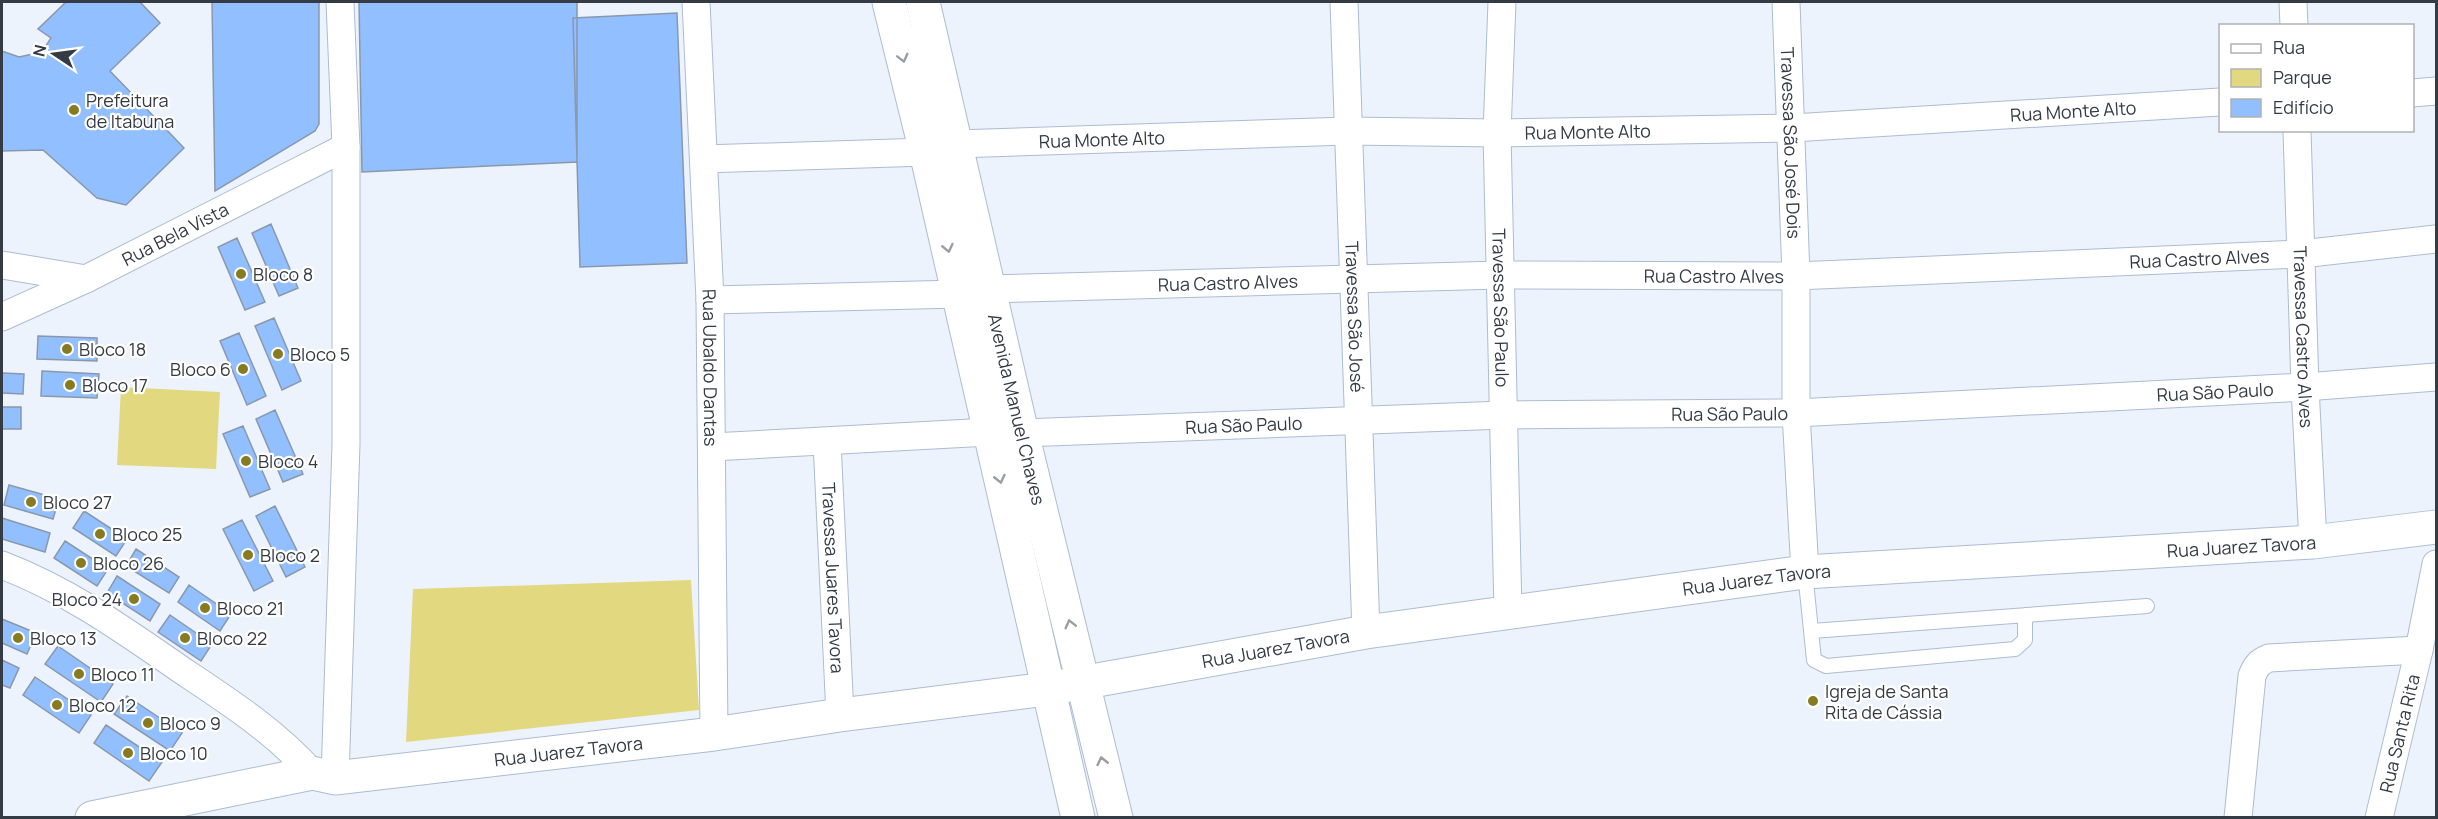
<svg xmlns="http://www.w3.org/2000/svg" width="2438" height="819" viewBox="0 0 2438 819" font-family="Manrope,sans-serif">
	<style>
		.green { fill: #e2d880 }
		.building { fill: #92bfff; stroke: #8998ac; stroke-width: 1.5 }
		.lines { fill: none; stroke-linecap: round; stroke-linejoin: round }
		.service-casing { stroke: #adbcd0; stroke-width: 16 }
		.minor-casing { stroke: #adbcd0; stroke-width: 29 }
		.tertiary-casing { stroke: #adbcd0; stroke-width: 35 }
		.secondary-casing { stroke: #adbcd0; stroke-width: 35 }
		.service { stroke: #fff; stroke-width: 14 }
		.minor { stroke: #fff; stroke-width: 27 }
		.tertiary { stroke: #fff; stroke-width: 33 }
		.secondary { stroke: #fff; stroke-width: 33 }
		.oneway { stroke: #9a9da2 }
		.poi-dot { fill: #867b21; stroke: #fff; stroke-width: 2 }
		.labels { text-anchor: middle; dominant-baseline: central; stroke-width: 4.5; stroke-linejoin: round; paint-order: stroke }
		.poi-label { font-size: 18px; fill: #353b44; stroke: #fff; text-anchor: start }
		.street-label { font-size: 18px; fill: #353b44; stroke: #fff }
	</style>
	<rect width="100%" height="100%" fill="#edf3fc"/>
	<path class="green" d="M121 387 220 392 216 469 117 465Z
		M691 580 699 710 406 742 413 589Z"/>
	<path class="building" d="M66 2H140L160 23 110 71 184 148 126 205 97 198 43 150 2 151V51L19 57 42 52 51 38 38 29Z
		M212 2H319V124L315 131 215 191Z
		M359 2H577V162L362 172Z
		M677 13 687 263 580 267 573 18Z
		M271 224 298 288 279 296 252 233Z
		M237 238 265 302 245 310 218 247Z
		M274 318 301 381 282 390 255 326Z
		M239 333 266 396 247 405 220 341Z
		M38 336 97 338V361L37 359Z
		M42 371 99 374 97 398 41 396Z
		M2 373 24 374 23 394 2 393Z
		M2 407H21V429H2Z
		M275 410 303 474 283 482 256 419Z
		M243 426 270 489 250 497 223 434Z
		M9 485 59 499 53 519 4 505Z
		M275 506 305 567 286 577 256 516Z
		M84 511 127 539 116 556 73 528Z
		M2 518 50 533 45 552 2 539Z
		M242 520 273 581 254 591 223 529Z
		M65 541 108 569 97 586 54 558Z
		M136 549 179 577 169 593 126 566Z
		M117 576 160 604 150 621 107 593Z
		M189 585 231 614 220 631 178 602Z
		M170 615 212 644 201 661 158 632Z
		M2 619 36 633 27 654 2 643Z
		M58 646 113 684 101 702 45 664Z
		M2 660 19 668 10 688 2 685Z
		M35 677 91 715 79 733 23 695Z
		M127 696 182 733 170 751 114 714Z
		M106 725 162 762 149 781 94 743Z"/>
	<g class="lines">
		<defs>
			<path id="service" d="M1805 572 1814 660 1826 666 2015 649 2025 640V615
				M1812 631 2147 606"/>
			<g id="minor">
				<path id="s1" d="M696 2 710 300 714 734"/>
				<path id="s2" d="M1344 2 1366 632"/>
				<path id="s3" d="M1502 2 1497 133 1508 613"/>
				<path id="s4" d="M1786 2 1796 276V413L1805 572"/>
				<path d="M2293 2 2294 26"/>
				<path d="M2412 93 2436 91"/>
				<path id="s5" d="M2297 130 2305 387 2313 542"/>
				<path id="s6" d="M955 144 1348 131 1497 133 1792 128 2220 102"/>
				<path d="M704 159 926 152"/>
				<path d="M2 265 86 279"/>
				<path id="s7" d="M990 289 1501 275 1796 276 2301 254 2436 239"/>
				<path d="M710 300 959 294"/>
				<path id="s8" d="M2 317 86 279 346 147"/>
				<path id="s9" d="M1022 433 1504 415 1796 413 2305 387 2436 377"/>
				<path id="s10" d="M827 442 840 715"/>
				<path d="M712 447 989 432"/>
				<path d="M2 565C68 590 125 631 183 671 228 701 276 732 312 773"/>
				<path d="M335 778 346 444V147L340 2"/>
				<path d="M2238 818 2252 676C2256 666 2259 662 2269 658L2419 650"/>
				<path id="s11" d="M2379 818 2419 650 2436 564"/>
			</g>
			<g id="tertiary">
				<path id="s12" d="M92 818 312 773 335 778 714 734 840 715 1047 689 1366 632 1805 572 2313 542 2436 527"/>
			</g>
			<g id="secondary">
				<path d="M889 2 926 152 1078 818"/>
				<path id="s13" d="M923 2 1022 433 1116 818"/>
			</g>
		</defs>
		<use href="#service" class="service-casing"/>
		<use href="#minor" class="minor-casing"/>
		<use href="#tertiary" class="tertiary-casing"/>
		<use href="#secondary" class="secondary-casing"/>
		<use href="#service" class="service"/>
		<use href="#minor" class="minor"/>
		<use href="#tertiary" class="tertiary"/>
		<use href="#secondary" class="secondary"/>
	</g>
	<defs><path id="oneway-chevron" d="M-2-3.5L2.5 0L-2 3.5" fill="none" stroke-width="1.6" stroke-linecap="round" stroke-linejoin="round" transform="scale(1.5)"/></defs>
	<g class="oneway">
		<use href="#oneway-chevron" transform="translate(903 58) rotate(76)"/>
		<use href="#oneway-chevron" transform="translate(948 248) rotate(77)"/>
		<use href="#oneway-chevron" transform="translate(1000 479) rotate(77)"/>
		<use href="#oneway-chevron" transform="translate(1070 624) rotate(-104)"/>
		<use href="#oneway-chevron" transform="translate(1102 761) rotate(-103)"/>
	</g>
	<g class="poi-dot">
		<circle cx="74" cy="110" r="6"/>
		<circle cx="241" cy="274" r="6"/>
		<circle cx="67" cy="349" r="6"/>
		<circle cx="278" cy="354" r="6"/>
		<circle cx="243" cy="369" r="6"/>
		<circle cx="70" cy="385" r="6"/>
		<circle cx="246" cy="461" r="6"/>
		<circle cx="31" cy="502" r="6"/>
		<circle cx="100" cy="534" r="6"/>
		<circle cx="248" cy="555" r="6"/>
		<circle cx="81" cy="563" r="6"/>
		<circle cx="134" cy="599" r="6"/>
		<circle cx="205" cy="608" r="6"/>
		<circle cx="18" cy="638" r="6"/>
		<circle cx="185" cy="638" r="6"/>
		<circle cx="79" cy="674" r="6"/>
		<circle cx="1813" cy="701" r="6"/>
		<circle cx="57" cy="705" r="6"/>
		<circle cx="148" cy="723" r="6"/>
		<circle cx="128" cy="753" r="6"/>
	</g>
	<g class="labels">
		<g class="poi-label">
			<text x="86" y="100">Prefeitura<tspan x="86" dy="21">de Itabuna</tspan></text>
			<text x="253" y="274">Bloco 8</text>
			<text x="79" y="349">Bloco 18</text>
			<text x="290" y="354">Bloco 5</text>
			<text x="231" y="369" text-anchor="end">Bloco 6</text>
			<text x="82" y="385">Bloco 17</text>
			<text x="258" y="461">Bloco 4</text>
			<text x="43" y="502">Bloco 27</text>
			<text x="112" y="534">Bloco 25</text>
			<text x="260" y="555">Bloco 2</text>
			<text x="93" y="563">Bloco 26</text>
			<text x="122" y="599" text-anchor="end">Bloco 24</text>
			<text x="217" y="608">Bloco 21</text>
			<text x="30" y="638">Bloco 13</text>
			<text x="197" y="638">Bloco 22</text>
			<text x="91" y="674">Bloco 11</text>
			<text x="1825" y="691">Igreja de Santa<tspan x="1825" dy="21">Rita de Cássia</tspan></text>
			<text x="69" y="705">Bloco 12</text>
			<text x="160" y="723">Bloco 9</text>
			<text x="140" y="753">Bloco 10</text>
		</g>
		<g class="street-label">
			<text stroke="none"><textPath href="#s6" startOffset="1119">Rua Monte Alto</textPath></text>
			<text stroke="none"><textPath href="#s6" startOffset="633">Rua Monte Alto</textPath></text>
			<text stroke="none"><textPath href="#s6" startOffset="147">Rua Monte Alto</textPath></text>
			<text stroke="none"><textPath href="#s4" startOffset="141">Travessa São José Dois</textPath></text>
			<text stroke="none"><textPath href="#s8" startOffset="192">Rua Bela Vista</textPath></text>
			<text stroke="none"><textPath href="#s7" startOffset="1210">Rua Castro Alves</textPath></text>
			<text stroke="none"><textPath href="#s7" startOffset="724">Rua Castro Alves</textPath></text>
			<text stroke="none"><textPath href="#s7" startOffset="238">Rua Castro Alves</textPath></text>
			<text stroke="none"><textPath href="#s3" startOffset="306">Travessa São Paulo</textPath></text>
			<text stroke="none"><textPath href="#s2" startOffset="315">Travessa São José</textPath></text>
			<text stroke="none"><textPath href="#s5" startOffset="207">Travessa Castro Alves</textPath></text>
			<text stroke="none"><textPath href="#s1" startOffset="366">Rua Ubaldo Dantas</textPath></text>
			<text stroke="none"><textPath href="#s9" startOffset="1194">Rua São Paulo</textPath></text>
			<text stroke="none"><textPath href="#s13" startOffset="418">Avenida Manuel Chaves</textPath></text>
			<text stroke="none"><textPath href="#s9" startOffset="708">Rua São Paulo</textPath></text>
			<text stroke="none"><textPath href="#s9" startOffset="222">Rua São Paulo</textPath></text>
			<text stroke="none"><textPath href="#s12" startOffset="2170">Rua Juarez Tavora</textPath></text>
			<text stroke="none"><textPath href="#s10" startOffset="136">Travessa Juares Tavora</textPath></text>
			<text stroke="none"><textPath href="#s12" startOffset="1684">Rua Juarez Tavora</textPath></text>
			<text stroke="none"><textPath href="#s12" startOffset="1198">Rua Juarez Tavora</textPath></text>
			<text stroke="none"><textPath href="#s11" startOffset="87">Rua Santa Rita</textPath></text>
			<text stroke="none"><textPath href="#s12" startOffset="483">Rua Juarez Tavora</textPath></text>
		</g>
	</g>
	<rect width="2438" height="819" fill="none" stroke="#353b44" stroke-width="6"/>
	<rect x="2219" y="24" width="195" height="108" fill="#ffffff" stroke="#aeb1b4" stroke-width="1.5"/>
	<rect x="2231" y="44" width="30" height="9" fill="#ffffff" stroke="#aeb1b4" stroke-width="1.5"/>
	<text x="2273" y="54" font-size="18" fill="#353b44">Rua</text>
	<rect x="2231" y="69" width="30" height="18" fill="#e2d880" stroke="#aeb1b4" stroke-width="1.5"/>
	<text x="2273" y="84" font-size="18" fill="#353b44">Parque</text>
	<rect x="2231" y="99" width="30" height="18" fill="#92bfff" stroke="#aeb1b4" stroke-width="1.5"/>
	<text x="2273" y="114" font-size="18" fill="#353b44">Edifício</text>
	<g transform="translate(54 54) rotate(283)" stroke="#ffffff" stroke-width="4.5" paint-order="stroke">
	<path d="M0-4.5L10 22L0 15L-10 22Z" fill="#353b44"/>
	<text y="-9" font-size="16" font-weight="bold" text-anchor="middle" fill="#353b44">N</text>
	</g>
</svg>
